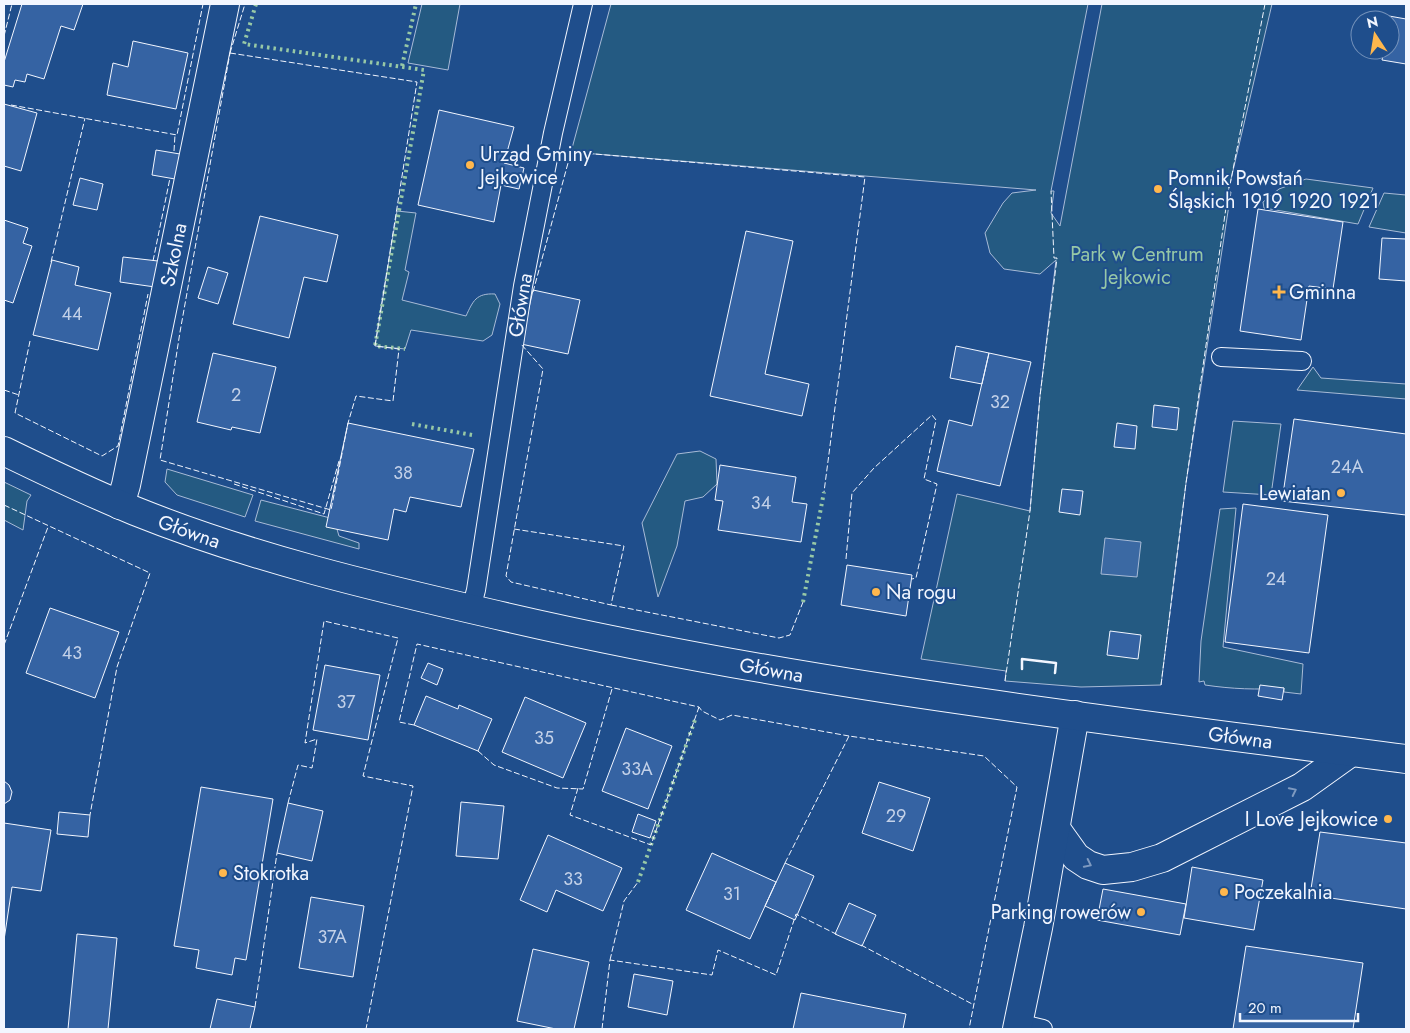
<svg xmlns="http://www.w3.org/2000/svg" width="1410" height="1033" viewBox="0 0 1410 1033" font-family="Jost,sans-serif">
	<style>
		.green { fill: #245a82; stroke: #a8bbd7 }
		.water { fill: #3b69a3; stroke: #a8bbd7 }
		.building { fill: #3563a3; stroke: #f2f6ff }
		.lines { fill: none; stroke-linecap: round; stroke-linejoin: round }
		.service-casing { stroke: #f2f6ff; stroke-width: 20 }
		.minor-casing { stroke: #f2f6ff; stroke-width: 30 }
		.tertiary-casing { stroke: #f2f6ff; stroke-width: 30 }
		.service { stroke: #1f4e8c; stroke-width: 18 }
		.minor { stroke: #1f4e8c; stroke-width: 28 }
		.tertiary { stroke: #1f4e8c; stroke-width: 28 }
		.hedge { stroke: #97c8a6; stroke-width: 4; stroke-dasharray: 2.5 4; stroke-linecap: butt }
		.fence { stroke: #f2f6ff; stroke-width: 1; stroke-dasharray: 6 2.5; stroke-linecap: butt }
		.wall { stroke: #f2f6ff; stroke-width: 2.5 }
		.oneway { stroke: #7e9ac0 }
		.poi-dot { fill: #ffb74d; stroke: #1f4e8c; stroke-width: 2 }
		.labels { text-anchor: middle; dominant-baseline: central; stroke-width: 4; stroke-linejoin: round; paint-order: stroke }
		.number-label { font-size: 18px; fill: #c3d1e8 }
		.poi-label { font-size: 20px; fill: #f2f6ff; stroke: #1f4e8c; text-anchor: start }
		.park-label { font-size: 20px; fill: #97c8a6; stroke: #1f4e8c }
		.street-label { font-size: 20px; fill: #f2f6ff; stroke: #1f4e8c }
	</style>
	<rect width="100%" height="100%" fill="#1f4e8c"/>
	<path class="green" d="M422 4H460L448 70 408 63Z
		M611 4H1088L1051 191H1054L1051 213 1060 226 1102 4H1272L1228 192H1231L1186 483 1161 685 1081 687 1005 681 1006 671 921 659 957 494 1030 511 1040 396 1056 260 1040 274 1004 269 990 253 985 233 1003 203 1012 193 1036 190 571 152Z
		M1306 179 1373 188 1358 224 1264 208 1263 202 1279 189Z
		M1384 193 1406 195V233L1369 227Z
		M397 211 416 213 405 270 409 272 402 300 466 316C473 301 476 293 495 294L500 304 492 335 483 341 411 330 405 349 375 346Z
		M1313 367 1321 378 1406 384V399L1297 390Z
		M1233 421 1281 424 1271 495 1223 492Z
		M700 451 716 459 717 484 703 497 685 501 677 546 658 597 642 523 677 454Z
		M167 469 253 495 245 517 177 495 165 482Z
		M4 482 31 495 27 501 23 530 4 520Z
		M261 500 334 519 339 536 359 543V549L255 521Z
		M1236 508 1223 647 1303 664 1301 694 1284 692V688C1257 690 1232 689 1205 685L1204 681 1199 682 1201 641 1220 509Z"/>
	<path class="water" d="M1105 538 1141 542 1137 577 1101 574Z"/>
	<path class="building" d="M22 4H83L74 30 61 26 44 79 27 74 25 82 15 80 13 87 4 85V62Z
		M1389 16 1406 19V64L1382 60 1384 50H1390Z
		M133 41 188 53 176 109 107 95 113 63 128 67Z
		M4 104 37 113 21 171 4 166Z
		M439 110 514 127 504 163 524 168 519 189 501 185 494 222 418 205Z
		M156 150 180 154 175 179 152 175Z
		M80 178 103 184 97 210 73 205Z
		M1258 209 1343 222 1333 289 1309 286 1301 340 1240 331Z
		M260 216 338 235 327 282 304 277 289 338 233 324Z
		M4 220 28 228 23 243 32 246 13 303 4 300Z
		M746 231 793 241 765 374 809 384 802 416 710 396Z
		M1382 238 1406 239V281L1379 279Z
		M123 257 158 261 155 287 120 282Z
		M52 260 79 267 75 285 111 293 98 350 33 335Z
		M208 267 228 273 218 304 198 298Z
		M533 290 580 300 568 354 521 344Z
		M956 346 989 353 982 384 950 378Z
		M213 353 276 367 260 433 232 427 231 430 197 422Z
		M989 353 1031 362 1000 486 937 471 949 420 972 426Z
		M1154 405 1179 408 1177 430 1152 427Z
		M1294 419 1406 434V515L1282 501Z
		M348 423 474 449 461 507 410 497 406 512 394 509 388 540 326 527Z
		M1117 423 1137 426 1135 449 1114 447Z
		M720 465 796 477 792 502 807 504 801 542 718 530 723 501 715 500Z
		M1062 489 1083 491 1080 515 1059 512Z
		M1243 504 1328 515 1309 653 1225 642Z
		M847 565 912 575 906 616 841 605Z
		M50 608 119 632 95 698 26 673Z
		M1110 631 1141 635 1138 659 1107 655Z
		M428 663 443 669 437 685 421 678Z
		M325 665 380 675 368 740 313 730Z
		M1260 685 1284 688 1282 700 1258 696Z
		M426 696 458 709 459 705 492 719 478 751 414 725Z
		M525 697 586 723 563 778 502 752Z
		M626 728 672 746 648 809 602 791Z
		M4 781 9 785 12 792 10 800 4 804Z
		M879 782 930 798 913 851 862 833Z
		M201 787 273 799 246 960 235 958 232 975 196 968 199 950 174 946Z
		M461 802 504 806 498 859 456 856Z
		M288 803 323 811 312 861 277 853Z
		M59 812 90 815 88 837 57 834Z
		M638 814 656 821 650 838 632 832Z
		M4 823 51 830 41 891 12 887 4 940Z
		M1320 832 1406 843V909L1310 895Z
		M548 835 622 868 603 911 556 890 547 912 520 900Z
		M712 853 776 882 750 939 686 910Z
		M785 863 814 876 795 920 765 906Z
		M1192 867 1263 880 1254 930 1184 918Z
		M1103 889 1186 904 1180 935 1097 920Z
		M311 897 364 906 353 977 299 968Z
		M849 903 876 915 862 946 835 934Z
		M77 934 117 938 108 1029H68Z
		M1246 946 1363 963 1353 1029H1233Z
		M533 949 589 962 574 1029H556L517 1021Z
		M634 974 673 981 667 1015 628 1007Z
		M801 993 906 1014 903 1029H793Z
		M217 999 255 1007 250 1029H210Z"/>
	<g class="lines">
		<defs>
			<g id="service">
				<path d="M1221 357 1302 361"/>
				<path id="s1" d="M471 609 476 590 523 286 553 133 583 4"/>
				<path d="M1018 1023 1043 1029"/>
			</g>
			<g id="minor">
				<path id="s2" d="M120 505 126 485 225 4"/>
				<path d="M1056 829 1076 857 1088 865 1103 870 1132 867 1162 858 1302 787 1351 752"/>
				<path d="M1017 1029 1038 928 1075 715"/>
			</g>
			<g id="tertiary">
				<path id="s3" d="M4 451C47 472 91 493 135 511 252 558 375 587 497 615 797 685 1102 719 1406 759"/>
			</g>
		</defs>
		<use href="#service" class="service-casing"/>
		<use href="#minor" class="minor-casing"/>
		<use href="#tertiary" class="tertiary-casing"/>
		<use href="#service" class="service"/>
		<use href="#minor" class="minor"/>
		<use href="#tertiary" class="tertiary"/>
		<path class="hedge" d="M256 4 244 44 424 70 375 346 405 349
			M402 66 416 4
			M412 424 472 435
			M803 602 824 492
			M638 882 696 717"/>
		<path class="fence" d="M4 36 12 4
			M230 53 417 82 375 346 399 349 393 401 356 396 348 423 331 510 160 460 180 332Z
			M230 53 245 4
			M11 105 177 135 203 4
			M174 151 175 135
			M1230 185 1265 4
			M153 261 170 178
			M51 262 85 118
			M533 292 571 152 865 177 824 492
			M30 341 15 413 102 456 118 446 148 294
			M4 390 19 395
			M234 484 324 514 339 461
			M4 505 150 573 117 667 90 815
			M514 529 624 546 611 605 511 582 506 576 543 369 521 344
			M846 559 852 493 874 468 932 415 936 420 924 479 937 484 916 578 912 579
			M611 605 779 638 790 635 803 602
			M4 645 48 527
			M1005 681 1030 511 1040 396 1057 258H1054L1051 191
			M1161 685 1186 483 1229 187
			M414 725 399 722 417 644 699 707 702 711 720 720 732 715 849 736
			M478 751 494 765 557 788 583 789 612 689
			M578 788 570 815 651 845 699 707
			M288 803 298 765 312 768 317 739 305 743 324 621 398 638 363 776 413 786 366 1029
			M785 863 849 736 984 756 1017 787 969 1029
			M861 945 974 1005
			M610 960 624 901 638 882
			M255 1007 277 853
			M602 1029 610 960 712 975 718 950 776 975 796 914 838 935"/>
		<path class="wall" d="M1022 669V659L1056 663 1055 673"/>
	</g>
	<defs><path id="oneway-chevron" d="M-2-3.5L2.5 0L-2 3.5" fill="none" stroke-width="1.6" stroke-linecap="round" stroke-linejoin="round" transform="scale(1.25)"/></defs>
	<g class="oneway">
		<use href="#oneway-chevron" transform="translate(1293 791) rotate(-26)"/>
		<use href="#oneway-chevron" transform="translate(1088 864) rotate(26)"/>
	</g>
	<g class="poi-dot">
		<circle cx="470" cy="165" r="5"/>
		<circle cx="1158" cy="189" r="5"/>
		<path d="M1276.5 284.5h5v5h5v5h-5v5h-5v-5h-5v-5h5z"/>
		<circle cx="1341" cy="493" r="5"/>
		<circle cx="876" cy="592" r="5"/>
		<circle cx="1388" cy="819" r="5"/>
		<circle cx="223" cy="873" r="5"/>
		<circle cx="1224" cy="892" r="5"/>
		<circle cx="1141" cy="912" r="5"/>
	</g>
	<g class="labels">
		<g class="number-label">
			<text x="72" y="314">44</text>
			<text x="236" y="395">2</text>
			<text x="1000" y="402">32</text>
			<text x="1347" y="467">24A</text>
			<text x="403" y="473">38</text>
			<text x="761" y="503">34</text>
			<text x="1276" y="579">24</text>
			<text x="72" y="653">43</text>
			<text x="346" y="702">37</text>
			<text x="544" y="738">35</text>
			<text x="637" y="769">33A</text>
			<text x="896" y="816">29</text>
			<text x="573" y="879">33</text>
			<text x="732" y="894">31</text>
			<text x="332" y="937">37A</text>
		</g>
		<g class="poi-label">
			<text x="480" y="154">Urząd Gminy<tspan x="480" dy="23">Jejkowice</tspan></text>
			<text x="1168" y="178">Pomnik Powstań<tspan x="1168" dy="23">Śląskich 1919 1920 1921</tspan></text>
			<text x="1289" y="292">Gminna</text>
			<text x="1331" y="493" text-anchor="end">Lewiatan</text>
			<text x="886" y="592">Na rogu</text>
			<text x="1378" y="819" text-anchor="end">I Love Jejkowice</text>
			<text x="233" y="873">Stokrotka</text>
			<text x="1234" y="892">Poczekalnia</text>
			<text x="1131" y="912" text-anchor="end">Parking rowerów</text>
		</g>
		<g class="park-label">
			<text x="1137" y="254">Park w Centrum<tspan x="1137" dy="23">Jejkowic</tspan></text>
		</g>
		<g class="street-label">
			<text stroke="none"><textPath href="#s2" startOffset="256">Szkolna</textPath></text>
			<text stroke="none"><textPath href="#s1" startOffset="308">Główna</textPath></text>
			<text stroke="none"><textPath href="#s3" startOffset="202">Główna</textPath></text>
			<text stroke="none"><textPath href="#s3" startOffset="801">Główna</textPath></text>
			<text stroke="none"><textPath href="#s3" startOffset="1275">Główna</textPath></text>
		</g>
	</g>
	<rect width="1410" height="1033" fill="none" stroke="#f2f6ff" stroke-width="10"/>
	<g transform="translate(1375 35) rotate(348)"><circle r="24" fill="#1f4e8c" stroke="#7391ba"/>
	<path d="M0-4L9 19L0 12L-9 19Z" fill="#ffb74d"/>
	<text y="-8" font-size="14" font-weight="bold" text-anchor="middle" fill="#f2f6ff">N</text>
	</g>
	<path d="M1240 1013v8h118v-8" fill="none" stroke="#f2f6ff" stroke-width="2.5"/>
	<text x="1248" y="1013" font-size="15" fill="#f2f6ff" stroke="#1f4e8c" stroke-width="4" paint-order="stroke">20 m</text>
</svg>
